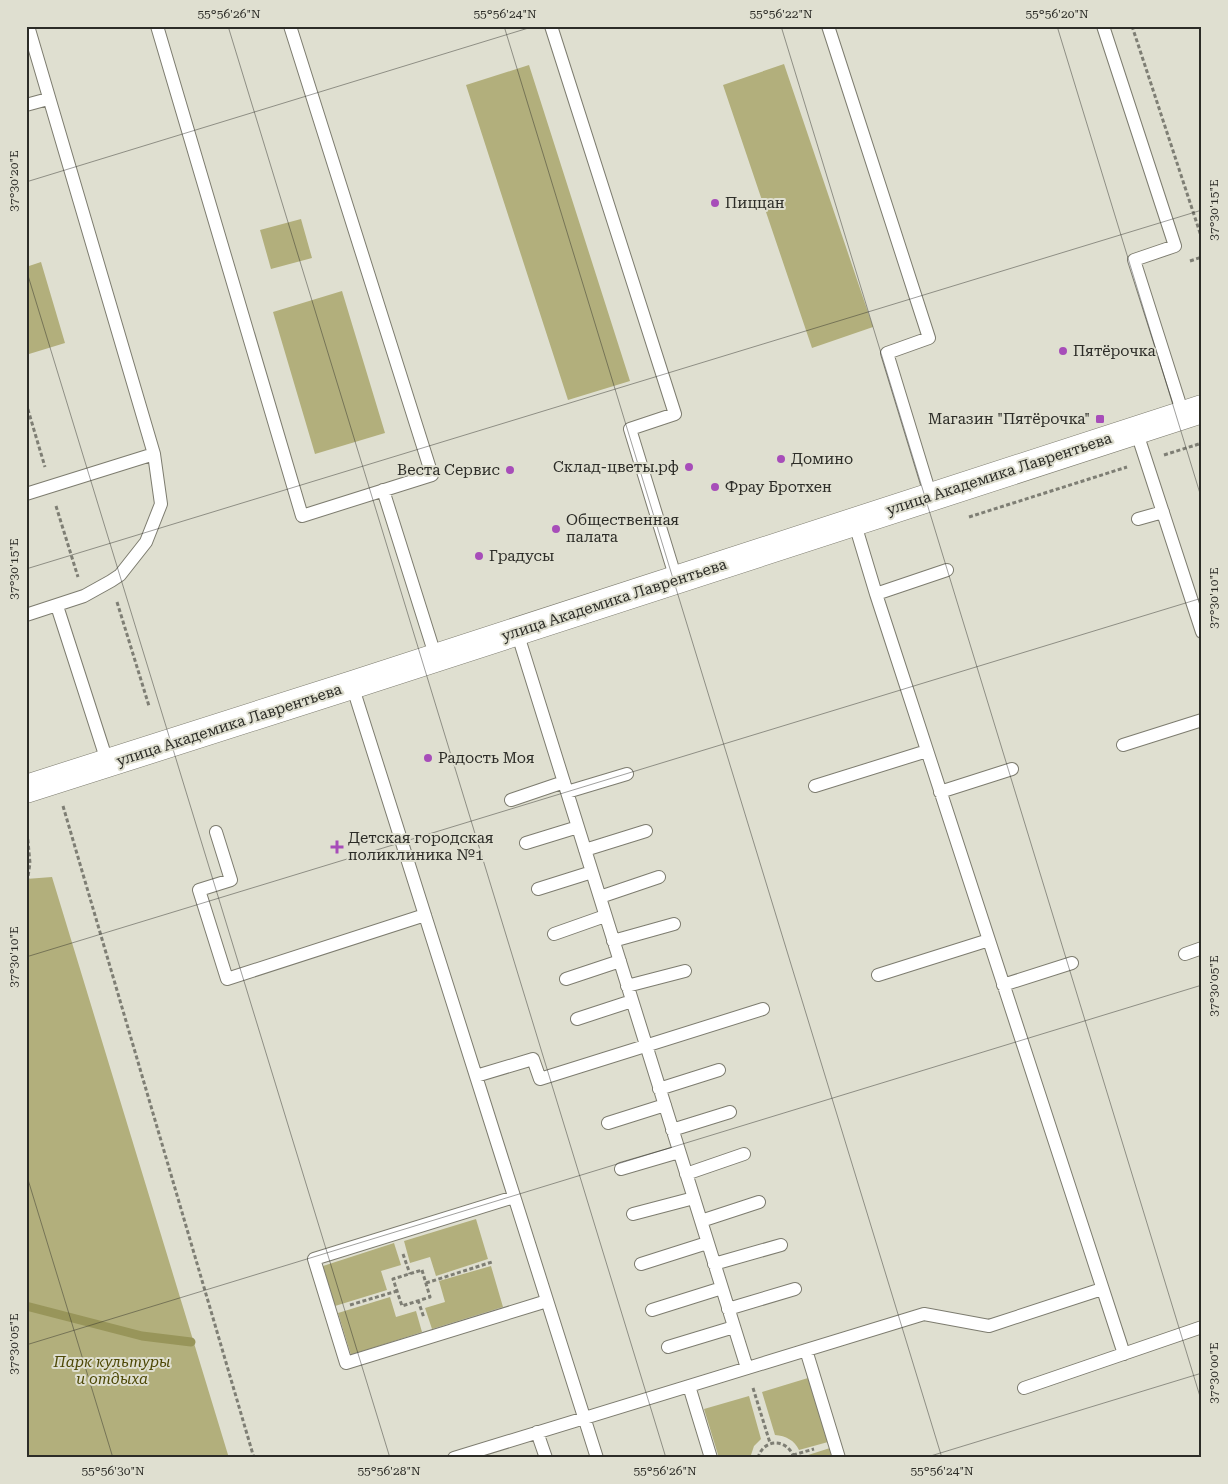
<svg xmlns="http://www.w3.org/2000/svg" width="1228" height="1484" viewBox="0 0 1228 1484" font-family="'Roboto Serif',serif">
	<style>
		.green { fill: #b2af7c }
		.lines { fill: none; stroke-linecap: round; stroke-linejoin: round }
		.stream { stroke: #98955a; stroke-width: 9 }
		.service-casing { stroke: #7d7c6f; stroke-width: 14 }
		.tertiary-casing { stroke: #7d7c6f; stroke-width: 29 }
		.path { stroke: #7e7e74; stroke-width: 3; stroke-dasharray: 4 2.5; stroke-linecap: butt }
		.service { stroke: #fff; stroke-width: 12 }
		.tertiary { stroke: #fff; stroke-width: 28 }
		.ticks { fill: none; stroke: #2c2c27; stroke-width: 1; stroke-opacity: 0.45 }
		.poi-dot { fill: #a74db9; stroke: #dfdfd0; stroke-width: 2 }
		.labels { text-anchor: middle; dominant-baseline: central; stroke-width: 4; stroke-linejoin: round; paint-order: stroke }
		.poi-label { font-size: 15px; fill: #2c2c27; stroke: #dfdfd0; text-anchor: start }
		.street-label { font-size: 15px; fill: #2c2c27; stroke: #dfdfd0 }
		.park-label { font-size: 15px; font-style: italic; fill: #4d4806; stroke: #dfdfd0 }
		.neatline { fill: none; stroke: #2c2c27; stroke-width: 2 }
		.ticks-label { font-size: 12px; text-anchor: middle; fill: #2c2c27 }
	</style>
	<rect width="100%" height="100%" fill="#dfdfd0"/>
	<path class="green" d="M784 64 873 327 812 348 723 85Z
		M529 65 630 381 568 400 466 85Z
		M301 219 312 258 271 269 260 230Z
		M41 262 65 343 29 354 26 344V267Z
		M342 291 385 433 315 454 273 312Z
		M52 877 229 1458H26V879Z
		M476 1219 488 1259 436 1276 430 1257 410 1263 404 1241Z
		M394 1243 401 1265 381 1271 387 1290 335 1306 323 1266Z
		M491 1266 503 1307 432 1329 425 1308 445 1302 439 1281Z
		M390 1297 396 1317 416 1311 422 1332 351 1355 338 1313Z
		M808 1378 828 1442 799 1450C794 1440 786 1436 775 1435L762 1392Z
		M749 1396 761 1439 754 1446 750 1458H719L704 1409Z
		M830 1448 833 1458H802V1457Z"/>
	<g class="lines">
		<path class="stream" d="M26 1306 142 1336 191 1342"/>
		<defs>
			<path id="service" d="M157 26 302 516 432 475 290 26
				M551 26 675 414 630 429 676 579
				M828 26 929 338 887 353 931 497
				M1103 26 1175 246 1134 260 1183 414
				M26 105 48 99
				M1136 430 1202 632
				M383 490 436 658
				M26 494 154 454
				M1138 519 1163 512
				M854 521 876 594 1124 1354
				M876 594 947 570
				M57 606 108 764
				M26 615 84 596 111 581 120 575 146 542 161 504 154 454 28 26
				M517 632 747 1368
				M352 685 597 1458
				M1123 745 1202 720
				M815 786 927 751
				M567 792 627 774
				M940 792 1012 769
				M511 800 564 782
				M216 832 231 880 199 890 227 979 425 915
				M526 843 578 827
				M585 850 646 831
				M538 889 592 872
				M600 897 659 877
				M554 934 605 916
				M613 941 674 924
				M1185 954 1202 948
				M878 975 989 940
				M566 979 620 961
				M1003 985 1072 963
				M627 986 685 971
				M577 1019 632 1001
				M476 1076 533 1059 540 1079 763 1009
				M659 1089 719 1070
				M608 1123 665 1105
				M672 1130 730 1112
				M621 1169 679 1152
				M686 1174 744 1154
				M514 1197 314 1259 346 1363 547 1301
				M633 1214 694 1198
				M701 1221 759 1202
				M641 1264 707 1243
				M714 1264 781 1245
				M728 1309 795 1289
				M652 1310 722 1288
				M668 1347 734 1327
				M806 1350 839 1458
				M689 1386 711 1458
				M1024 1388 1202 1327
				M537 1432 546 1458
				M454 1458 924 1314 989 1326 1102 1289"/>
			<path id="tertiary" d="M26 789 352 685 1202 409"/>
		</defs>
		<use href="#service" class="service-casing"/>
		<use href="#tertiary" class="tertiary-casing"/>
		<path class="path" d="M1132 26 1202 239
			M1190 261 1202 257
			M26 403 45 467
			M1164 455 1202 443
			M56 506 78 577
			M969 517 1127 467
			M117 602 149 706
			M63 806 254 1458
			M26 820 30 863 26 890
			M403 1254 410 1274
			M422 1270 430 1297 402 1306 393 1279Z
			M426 1283 492 1262
			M418 1300 424 1318
			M350 1305 397 1291
			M753 1388 770 1443
			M793 1455 814 1449
			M758 1458C763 1438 788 1438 794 1458"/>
		<use href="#service" class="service"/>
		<use href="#tertiary" class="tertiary"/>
	</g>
	<path class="ticks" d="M228 26 666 1458M504 26 942 1458M781 26 1202 1403M1057 26 1202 500M26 182 535 26M26 269 390 1458M26 569 1202 210M26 957 1202 598M26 1173 113 1458M26 1345 1202 985M924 1458 1202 1373"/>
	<g class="poi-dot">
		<circle cx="715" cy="203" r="5"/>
		<circle cx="1063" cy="351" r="5"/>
		<rect x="1095" y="414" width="10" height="10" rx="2.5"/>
		<circle cx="781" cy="459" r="5"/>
		<circle cx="689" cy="467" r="5"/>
		<circle cx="510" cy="470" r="5"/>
		<circle cx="715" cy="487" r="5"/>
		<circle cx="556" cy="529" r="5"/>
		<circle cx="479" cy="556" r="5"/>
		<circle cx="428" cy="758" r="5"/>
		<path d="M334.5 839.5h5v5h5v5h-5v5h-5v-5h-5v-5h5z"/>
	</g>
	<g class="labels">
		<g class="poi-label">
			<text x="725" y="203">Пиццан</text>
			<text x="1073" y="351">Пятёрочка</text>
			<text x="1090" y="419" text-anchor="end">Магазин "Пятёрочка"</text>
			<text x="791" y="459">Домино</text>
			<text x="679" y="467" text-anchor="end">Склад-цветы.рф</text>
			<text x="500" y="470" text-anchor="end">Веста Сервис</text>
			<text x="725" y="487">Фрау Бротхен</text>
			<text x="566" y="520">Общественная<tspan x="566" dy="17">палата</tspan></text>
			<text x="489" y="556">Градусы</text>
			<text x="438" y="758">Радость Моя</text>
			<text x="348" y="838">Детская городская<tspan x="348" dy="17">поликлиника №1</tspan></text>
		</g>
		<g class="street-label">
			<text transform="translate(999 474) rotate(-18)">улица Академика Лаврентьева</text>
			<text transform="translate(614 600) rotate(-18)">улица Академика Лаврентьева</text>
			<text transform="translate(229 725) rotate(-18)">улица Академика Лаврентьева</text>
		</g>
		<g class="park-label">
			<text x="112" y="1362">Парк культуры<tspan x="112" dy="17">и отдыха</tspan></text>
		</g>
	</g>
	<rect width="1228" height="1484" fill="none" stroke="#dfdfd0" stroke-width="55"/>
	<rect x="28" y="28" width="1172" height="1428" class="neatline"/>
	<g class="ticks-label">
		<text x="229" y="18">55°56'26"N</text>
		<text x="505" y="18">55°56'24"N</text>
		<text x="781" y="18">55°56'22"N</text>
		<text x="1057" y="18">55°56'20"N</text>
		<text transform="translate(14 181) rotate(-90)" y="4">37°30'20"E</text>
		<text transform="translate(1214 210) rotate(-90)" y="4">37°30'15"E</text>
		<text transform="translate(14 569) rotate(-90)" y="4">37°30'15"E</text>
		<text transform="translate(1214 598) rotate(-90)" y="4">37°30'10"E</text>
		<text transform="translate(14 957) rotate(-90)" y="4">37°30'10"E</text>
		<text transform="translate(1214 986) rotate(-90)" y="4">37°30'05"E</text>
		<text transform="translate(14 1344) rotate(-90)" y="4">37°30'05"E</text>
		<text transform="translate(1214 1373) rotate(-90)" y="4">37°30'00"E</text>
		<text x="113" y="1475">55°56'30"N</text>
		<text x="389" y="1475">55°56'28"N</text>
		<text x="665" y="1475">55°56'26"N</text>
		<text x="942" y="1475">55°56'24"N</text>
	</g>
</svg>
